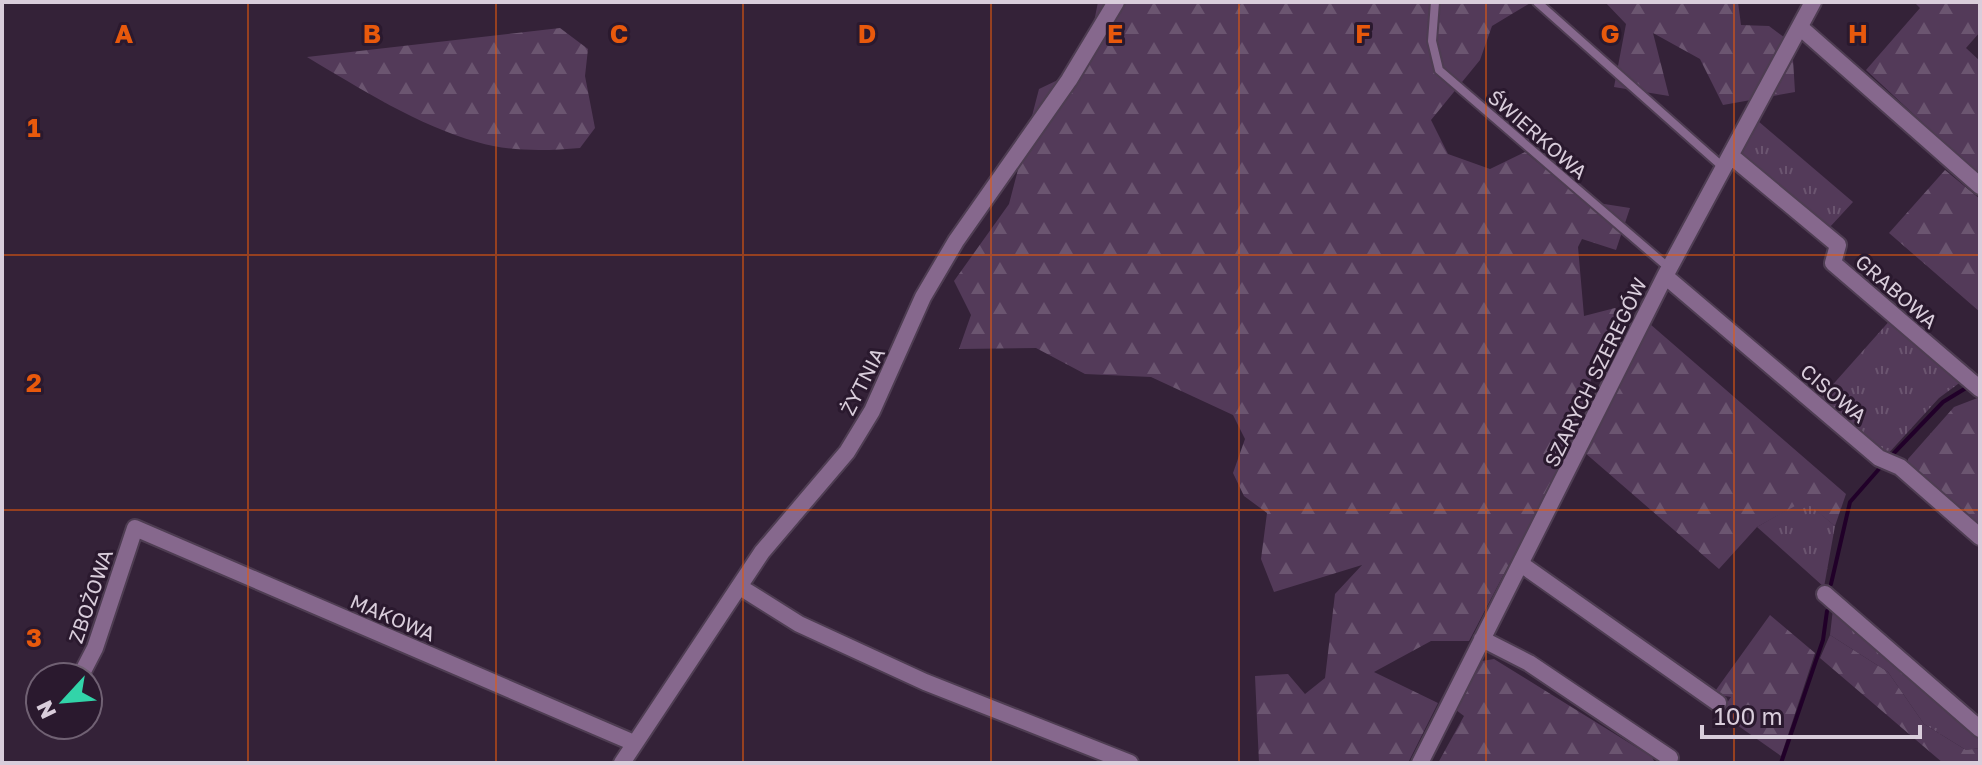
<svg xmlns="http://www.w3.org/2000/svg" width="1982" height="765" viewBox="0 0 1982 765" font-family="'Golos Text',sans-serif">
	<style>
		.grass { fill: url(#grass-tufts) }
		.forest { fill: url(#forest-firs) }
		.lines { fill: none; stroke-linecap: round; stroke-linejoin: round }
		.stream { stroke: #210029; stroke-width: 4 }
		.lane-casing { stroke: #4e3d52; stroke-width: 12 }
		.street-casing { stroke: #4e3d52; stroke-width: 20 }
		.lane { stroke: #86688d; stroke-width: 8 }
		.street { stroke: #86688d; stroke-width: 16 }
		.grid { fill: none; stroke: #e8590c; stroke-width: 2; stroke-opacity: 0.55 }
		.labels { text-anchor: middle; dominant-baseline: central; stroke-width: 6; stroke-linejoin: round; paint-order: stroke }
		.street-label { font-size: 20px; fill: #d9cddb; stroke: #2a192e }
		.grid-label { font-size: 26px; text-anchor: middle; font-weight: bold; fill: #e8590c; stroke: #2a192e; stroke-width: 6; stroke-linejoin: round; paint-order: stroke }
	</style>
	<defs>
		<pattern id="grass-tufts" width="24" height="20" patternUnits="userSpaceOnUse" patternTransform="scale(2)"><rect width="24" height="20" fill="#533a59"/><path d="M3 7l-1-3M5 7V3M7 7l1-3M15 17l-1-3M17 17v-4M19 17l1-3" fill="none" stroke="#6b5570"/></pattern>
		<pattern id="forest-firs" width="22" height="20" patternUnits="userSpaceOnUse" patternTransform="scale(2)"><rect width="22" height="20" fill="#533a59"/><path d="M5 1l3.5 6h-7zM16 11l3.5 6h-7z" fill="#6b5570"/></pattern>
	</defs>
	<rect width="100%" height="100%" fill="#342238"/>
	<path class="grass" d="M1758 121 1853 202 1829 228 1741 156Z
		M1892 318 1962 381 1939 398 1886 456 1820 399Z
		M1804 500 1835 526 1824 587 1757 527Z
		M1833 609 1980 737V748L1966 750 1924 724 1888 672 1830 635Z"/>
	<path class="forest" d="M1098 2H1532L1492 26 1480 60 1431 120 1448 154 1490 169 1525 152 1585 201 1630 208 1616 250 1582 239 1578 247 1584 316 1615 308 1629 322 1595 368 1566 455 1469 641H1431L1374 672 1438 703 1408 763H1259L1255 676 1288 674 1305 694 1325 678 1335 594 1362 565 1274 592 1261 559 1267 513 1244 496 1233 473 1245 439 1233 415 1151 377 1085 374 1036 348 959 349 971 315 954 281 1009 204 1039 89 1085 67Z
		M1605 2H1738L1741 25 1769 26 1792 43 1795 92 1723 105 1700 59 1653 33 1669 96 1614 87 1626 24Z
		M1914 2H1980V32L1966 48 1980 61V176L1866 70 1920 8Z
		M560 28 588 49 585 76 595 128 580 148C546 151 510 152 477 142 419 126 359 88 307 57Z
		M1945 170 1980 199V312L1889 233Z
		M1650 324 1846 494 1835 526 1804 501 1757 527 1719 569 1584 452Z
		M1980 397V529L1908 465V459L1954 407Z
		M1770 615 1815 653 1781 756 1720 713 1731 697 1713 694Z
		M1830 635 1888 672 1924 724 1966 750 1980 748V763H1943L1820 658Z
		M1494 659 1652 757 1655 763H1438L1464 716 1456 710 1482 661Z"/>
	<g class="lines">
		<path class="stream" d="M1894 453 1943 402 1966 388
			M1831 584 1850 502 1879 469
			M1781 763 1823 640 1827 611"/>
		<defs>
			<path id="lane" d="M1435 2 1432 41 1439 70 1669 268
				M1537 2 1724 168"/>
			<path id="street" d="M1801 28 1980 186
				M1731 156 1838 245 1833 263 1980 389
				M1665 276 1879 458 1900 467 1980 537
				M1521 564 1718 703
				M740 587 799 624 925 682 1130 763
				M1825 594 1980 729
				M1482 639 1529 663 1670 758
				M80 677 95 648 135 528 634 743
				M622 763 762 552 847 452 872 411 923 297 956 241 1069 80 1116 2
				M1420 763 1665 276 1813 2"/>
		</defs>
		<use href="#lane" class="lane-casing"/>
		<use href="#street" class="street-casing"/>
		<use href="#lane" class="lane"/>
		<use href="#street" class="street"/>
	</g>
	<path class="grid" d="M248 2V763M496 2V763M743 2V763M991 2V763M1239 2V763M1486 2V763M1734 2V763M2 255H1980M2 510H1980"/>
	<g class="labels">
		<g class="street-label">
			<text transform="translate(1538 134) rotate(41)">ŚWIERKOWA</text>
			<text transform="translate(1897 291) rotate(41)">GRABOWA</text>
			<text transform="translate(1595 372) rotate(-64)">SZARYCH SZEREGÓW</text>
			<text transform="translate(862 381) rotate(-63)">ŻYTNIA</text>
			<text transform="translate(1834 393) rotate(40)">CISOWA</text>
			<text transform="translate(90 596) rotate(-71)">ZBOŻOWA</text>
			<text transform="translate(393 617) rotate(23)">MAKOWA</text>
		</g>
	</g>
	<g class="grid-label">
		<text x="124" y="43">A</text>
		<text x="372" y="43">B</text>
		<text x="619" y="43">C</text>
		<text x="867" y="43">D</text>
		<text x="1115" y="43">E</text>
		<text x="1363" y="43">F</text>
		<text x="1610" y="43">G</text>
		<text x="1858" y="43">H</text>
		<text x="34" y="137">1</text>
		<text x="34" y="392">2</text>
		<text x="34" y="647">3</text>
	</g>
	<rect width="1982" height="765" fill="none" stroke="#d9cddb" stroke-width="8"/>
	<g transform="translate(64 701) rotate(244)"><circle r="38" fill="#2a192e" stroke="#706173" stroke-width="2"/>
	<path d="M0-6L14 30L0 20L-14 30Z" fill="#32d4a9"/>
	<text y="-12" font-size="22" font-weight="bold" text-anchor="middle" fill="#d9cddb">N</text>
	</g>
	<path d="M1702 725v12h218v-12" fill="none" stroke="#d9cddb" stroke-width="4"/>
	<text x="1714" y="725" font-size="24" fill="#d9cddb" stroke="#2a192e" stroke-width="6" paint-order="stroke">100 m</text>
</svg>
